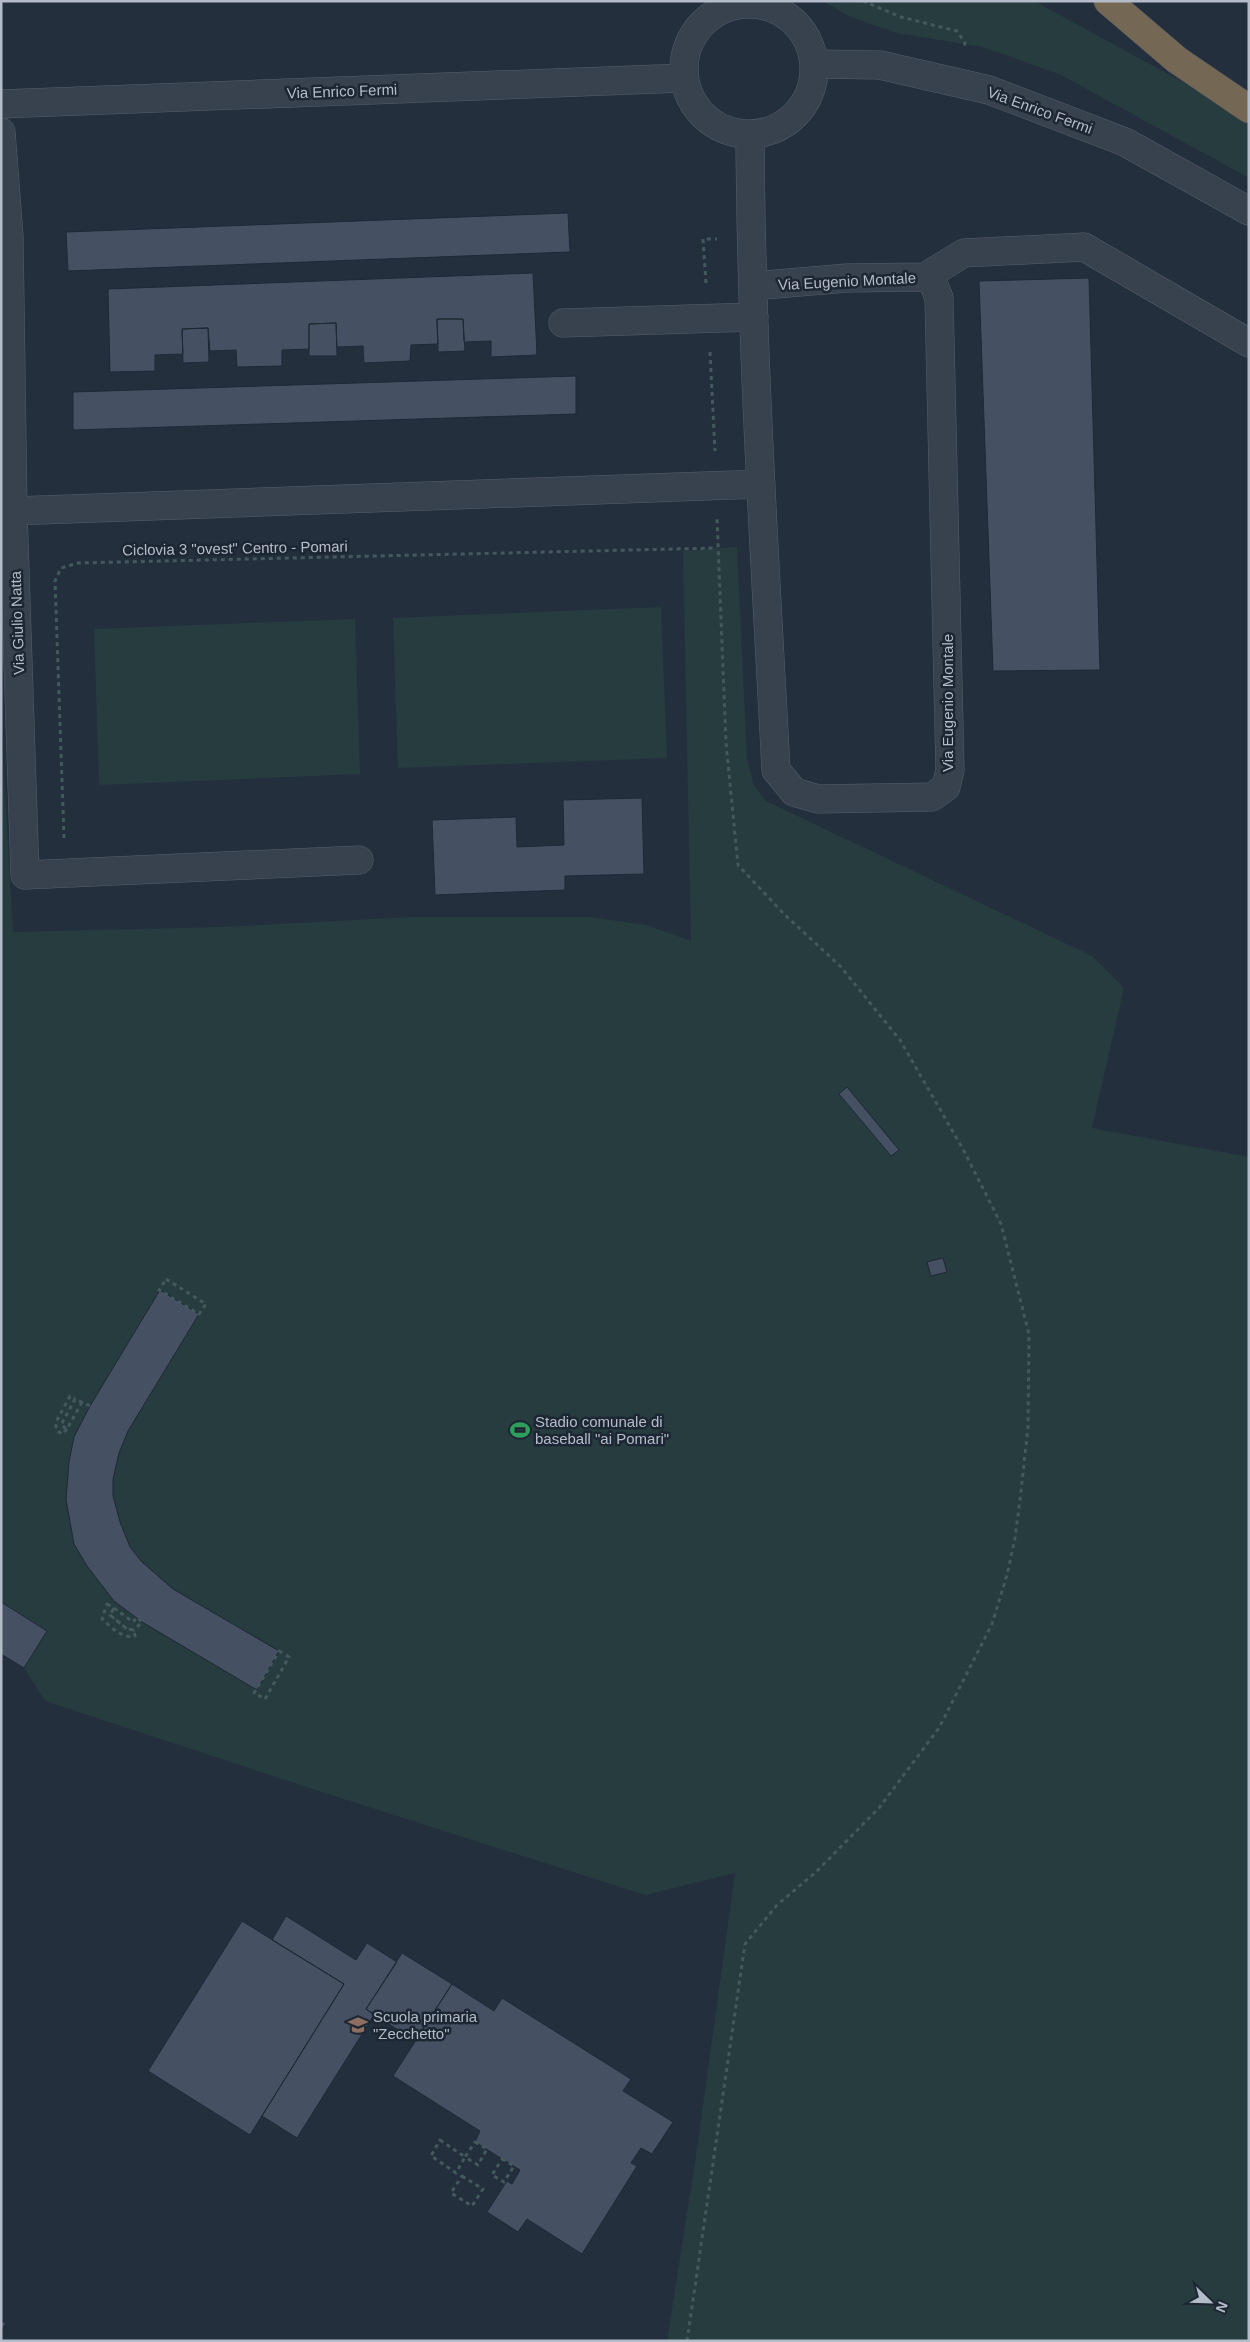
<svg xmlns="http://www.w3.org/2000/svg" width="1250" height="2342" viewBox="0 0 1250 2342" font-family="Arial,sans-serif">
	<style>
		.green { fill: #263c3f }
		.building { fill: #455162; stroke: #1f2835 }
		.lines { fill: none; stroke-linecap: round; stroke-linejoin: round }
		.minor-casing { stroke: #565f6c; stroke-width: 29 }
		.highway-casing { stroke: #434c59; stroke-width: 29 }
		.path { stroke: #44595c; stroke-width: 3; stroke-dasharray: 4 4; stroke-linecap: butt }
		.minor { stroke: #38414e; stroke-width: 28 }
		.highway { stroke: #746855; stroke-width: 28 }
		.labels { text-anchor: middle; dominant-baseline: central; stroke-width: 5; stroke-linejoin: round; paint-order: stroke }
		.street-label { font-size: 15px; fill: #b4bcc9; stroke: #1d2633 }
		.poi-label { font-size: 15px; fill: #b4bcc9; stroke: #1d2633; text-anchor: start }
	</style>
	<rect width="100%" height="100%" fill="#242f3e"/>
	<path class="green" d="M823 1H1034L1249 118V178L1061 75 983 47 896 33 849 16Z
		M737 547 747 758 754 786 766 801 1092 956 1124 988 1092 1128 1249 1157V2341H667L696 2156 735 1873 645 1895 325 1793 45 1701 24 1668 1 1654V726L13 932 221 927 412 917H590L646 925 691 941 683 551Z
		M661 607 667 758 398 768 393 618Z
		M355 619 360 774 99 785 94 629Z"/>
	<path class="building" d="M568 213 570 252 68 271 66 232Z
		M533 273 537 355 491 357V341L464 342 463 319H437L438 344 411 345 410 361 364 363 363 346 337 347 336 323 309 324V349L282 350V366L237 367 236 350 210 351 208 328 182 329 183 354 155 355V371L110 372 108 289Z
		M1089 278 1100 670 993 671 979 281Z
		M437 319H463L465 351 438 352Z
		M336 323 337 356H309V324Z
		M208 328 209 362 183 363 182 329Z
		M576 376V414L73 430V392Z
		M642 798 644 874 565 876V890L435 895 432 820 516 817 517 847 564 845 563 800Z
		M847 1087 899 1150 891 1156 839 1094Z
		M943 1258 947 1272 931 1276 927 1262Z
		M160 1290 199 1314 128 1431 119 1453 113 1479V1496L120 1522 130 1547 142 1562 173 1589 279 1651 257 1690 142 1622 114 1601 87 1566 74 1544 66 1500 69 1462 74 1437 90 1406Z
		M1 1602 47 1631 24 1668 1 1654Z
		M286 1916 356 1960 367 1943 397 1962 366 2009 374 2015 297 2138 262 2116 344 1984 272 1940Z
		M242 1921 344 1984 250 2135 148 2071Z
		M402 1953 452 1984 415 2041 366 2009Z
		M452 1984 494 2011 502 1998 631 2079 623 2091 673 2122 652 2154 641 2148 631 2163 637 2166 582 2254 527 2219 518 2232 487 2212 507 2181 512 2184 520 2170 475 2142 480 2131 393 2076Z
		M1 2321 6 2323 1 2331Z"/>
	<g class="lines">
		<defs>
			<path id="minor" d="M684 69a65 65 0 1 1 130 0a65 65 0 1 1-130 0Z
				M815 64 880 65 989 90 1125 142 1249 211
				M1 104 684 78
				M1 132 9 236 13 511 25 875 359 860
				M750 135C751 347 765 558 776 770L794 792 818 799 932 797 946 787 950 770 939 298 932 280 925 277 847 278 753 286
				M925 277 964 253 1084 247 1249 343
				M563 323 754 317
				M13 511 761 484"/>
			<path id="highway" d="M1108 1 1177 60 1249 109"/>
		</defs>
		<use href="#minor" class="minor-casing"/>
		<use href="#highway" class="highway-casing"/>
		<path class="path" d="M863 1 901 17 957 31 965 43 963 49
			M706 283 703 239H717
			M710 352 715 451
			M64 838 55 581 61 568 78 563 717 548
			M166 1279 206 1304 199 1314 159 1290Z
			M82 1402 67 1429 61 1425 75 1399 90 1406
			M67 1429 62 1434 56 1430V1422L70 1396 75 1399
			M107 1604 114 1608 110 1615 127 1629 134 1630 135 1636C122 1639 111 1627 102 1619Z
			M114 1608 133 1622 137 1617 142 1622 134 1630 127 1629 110 1615Z
			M279 1651 289 1657 265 1699 254 1693Z
			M440 2140 465 2157 456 2173 431 2156Z
			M475 2142 487 2149 478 2165 465 2157Z
			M502 2159 514 2166 504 2182 492 2175Z
			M462 2176 483 2189 472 2206 451 2193Z
			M687 2341 745 1944 777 1905 816 1872 879 1808 939 1728 992 1624 1007 1575 1015 1538 1020 1500 1028 1427 1029 1334 1001 1224 964 1151 900 1040 841 967 784 914 738 865 726 743 717 519"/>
		<use href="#minor" class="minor"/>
		<use href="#highway" class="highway"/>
	</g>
	<defs>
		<symbol id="stadium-bare" viewBox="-9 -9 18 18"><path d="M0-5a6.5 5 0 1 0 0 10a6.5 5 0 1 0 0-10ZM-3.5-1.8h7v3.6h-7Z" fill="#2e9e5b" stroke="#1d2633" stroke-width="2.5" paint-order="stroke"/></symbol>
		<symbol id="school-bare" viewBox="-9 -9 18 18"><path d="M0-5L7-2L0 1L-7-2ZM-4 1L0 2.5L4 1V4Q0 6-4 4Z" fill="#8d6e63" stroke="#1d2633" stroke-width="2.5" paint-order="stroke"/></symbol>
	</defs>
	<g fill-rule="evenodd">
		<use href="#stadium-bare" x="506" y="1416" width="28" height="28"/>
		<use href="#school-bare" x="344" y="2011" width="28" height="28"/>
	</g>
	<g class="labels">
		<g class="street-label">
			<text transform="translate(342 91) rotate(-2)">Via Enrico Fermi</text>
			<text transform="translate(1040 110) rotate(20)">Via Enrico Fermi</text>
			<text transform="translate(847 281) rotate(-3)">Via Eugenio Montale</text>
			<text transform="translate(235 548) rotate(-1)">Ciclovia 3 "ovest" Centro - Pomari</text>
			<text transform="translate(17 623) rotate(-92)">Via Giulio Natta</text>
			<text transform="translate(947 703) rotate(-90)">Via Eugenio Montale</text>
		</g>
		<g class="poi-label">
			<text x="535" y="1421">Stadio comunale di<tspan x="535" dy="17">baseball "ai Pomari"</tspan></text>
			<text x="373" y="2016">Scuola primaria<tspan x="373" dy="17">"Zecchetto"</tspan></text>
		</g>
	</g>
	<rect width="1250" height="2342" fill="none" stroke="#b4bcc9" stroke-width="5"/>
	<g transform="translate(1210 2302) rotate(113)" stroke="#1d2633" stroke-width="4" paint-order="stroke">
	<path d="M0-4L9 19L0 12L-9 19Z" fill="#b4bcc9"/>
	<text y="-8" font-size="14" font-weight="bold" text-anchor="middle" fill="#b4bcc9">N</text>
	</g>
</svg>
